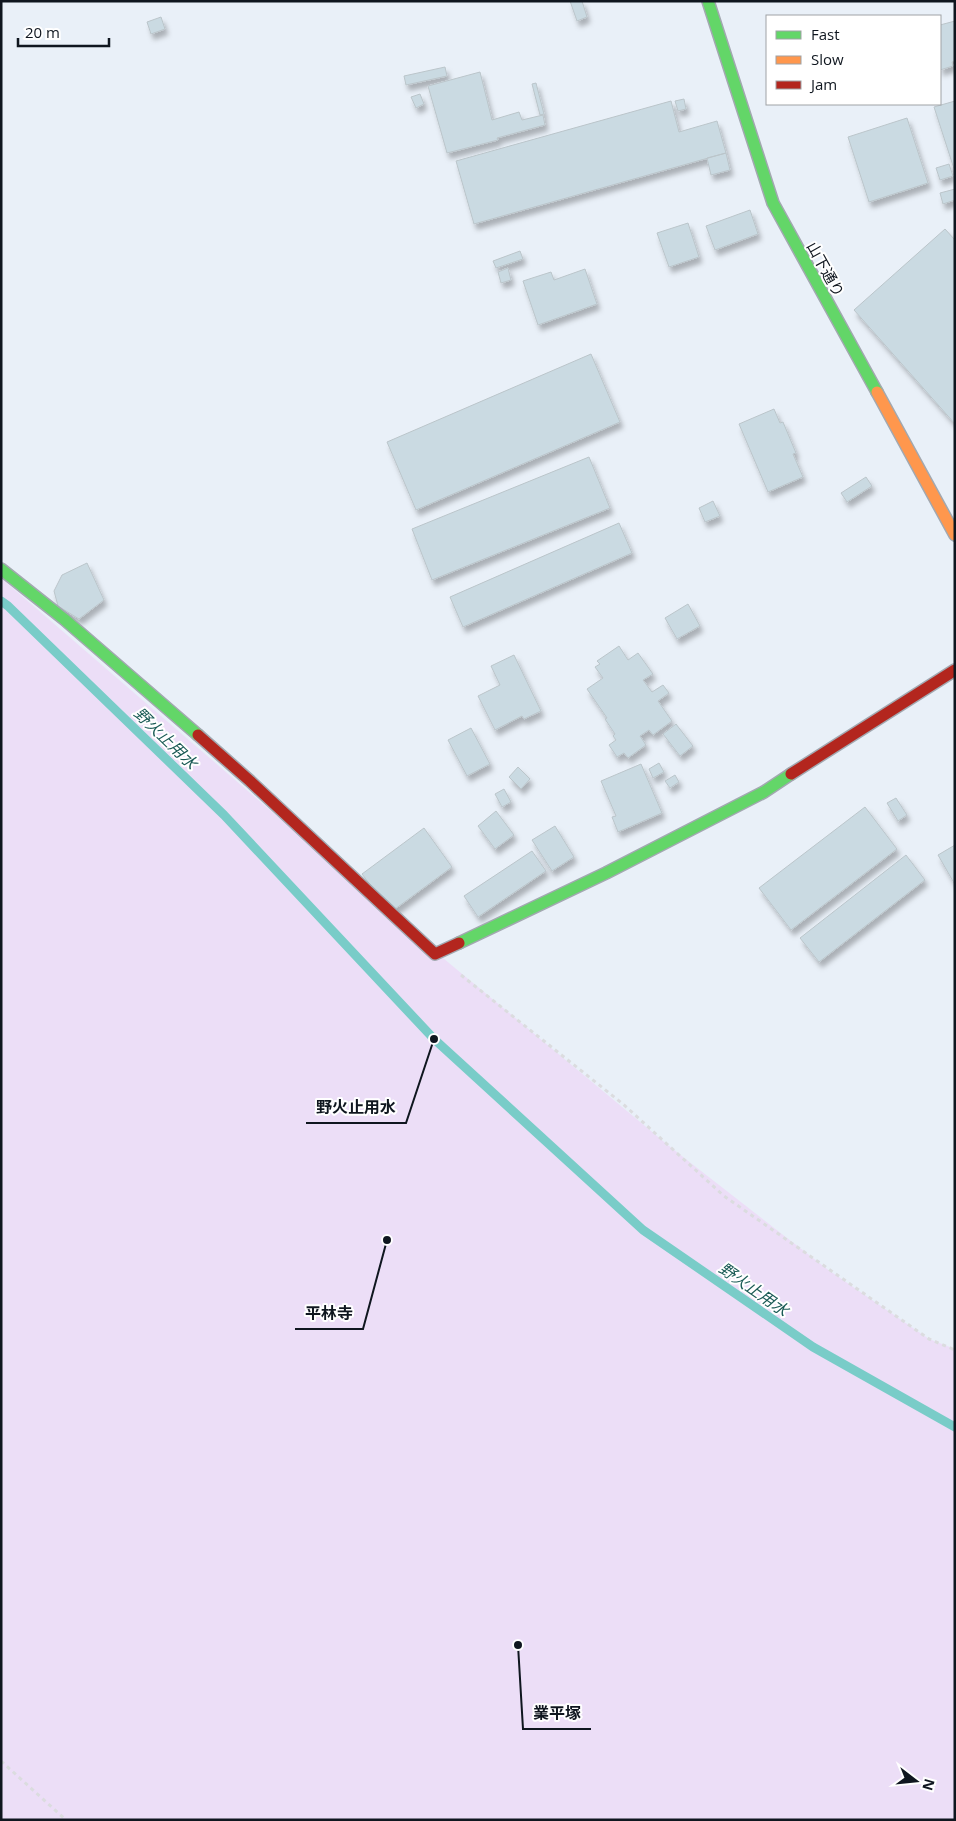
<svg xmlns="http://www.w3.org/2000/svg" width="956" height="1821" viewBox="0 0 956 1821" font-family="'Open Sans','Noto Sans JP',sans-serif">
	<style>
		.green { fill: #ecdef7 }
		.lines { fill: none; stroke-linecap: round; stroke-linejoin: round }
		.stream { stroke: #79ccc8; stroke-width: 9 }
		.building { fill: #cadae2; stroke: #bbc5ca; filter: url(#shadow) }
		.fast-casing { stroke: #a2a8b0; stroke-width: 14 }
		.slow-casing { stroke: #a2a8b0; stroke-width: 14 }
		.jam-casing { stroke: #a2a8b0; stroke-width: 14 }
		.path { stroke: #dbdcdf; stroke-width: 3; stroke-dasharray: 4 4; stroke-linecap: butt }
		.fast { stroke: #63d668; stroke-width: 11 }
		.slow { stroke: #ff974d; stroke-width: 11 }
		.jam { stroke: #b3261e; stroke-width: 11 }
		.labels { text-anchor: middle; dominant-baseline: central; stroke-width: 4; stroke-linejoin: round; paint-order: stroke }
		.street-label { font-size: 15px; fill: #0f161f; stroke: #fff }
		.water-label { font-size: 16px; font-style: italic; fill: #1a5a55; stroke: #fff }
		.leader { fill: none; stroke: #0f161f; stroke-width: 2 }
		.callout-dot { fill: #0f161f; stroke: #fff; stroke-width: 2 }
		.callout-label { font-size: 16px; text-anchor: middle; font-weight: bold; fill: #0f161f; stroke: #fff; stroke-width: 4; stroke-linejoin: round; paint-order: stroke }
	</style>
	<defs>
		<filter id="shadow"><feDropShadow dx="3" dy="5.5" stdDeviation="2.5" flood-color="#0004"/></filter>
	</defs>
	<rect width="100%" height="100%" fill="#e9f0f8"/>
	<path class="green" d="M1 578 401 923 669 1146 827 1269 929 1339 955 1349V1820H1Z"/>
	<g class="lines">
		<path class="stream" d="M1 601 8 606 224 815 434 1039 643 1230 813 1347 955 1427"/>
	</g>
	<path class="building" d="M570 1H582L587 17 577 21Z
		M161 17 165 29 151 34 147 22Z
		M955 21V61L952 62 953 66 940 70V25Z
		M445 67 447 76 406 85 404 76Z
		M480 72 492 120 519 112 522 120 543 115 545 125 497 138 498 140 447 153 428 86Z
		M536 83 544 114 540 115 532 84Z
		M420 94 424 104 416 108 411 97Z
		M684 99 686 109 678 111 675 101Z
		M671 101 679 132 717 121 726 153 474 224 456 161Z
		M955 101V172L934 107Z
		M907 118 928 183 869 202 848 137Z
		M726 153 730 170 711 175 707 158Z
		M949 164 953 176 940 180 936 168Z
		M955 189V200L943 204 940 193Z
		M750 210 758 234 715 250 706 226Z
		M688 223 699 257 669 267 657 233Z
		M945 229 955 240V424L854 310Z
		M520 251 523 259 496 268 493 261Z
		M508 268 511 280 501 283 498 272Z
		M585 269 597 304 538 325 523 281 551 272 554 280Z
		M591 354 620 422 416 510 387 442Z
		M774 409 780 423 783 422 796 453 793 454 803 477 768 492 739 424Z
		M589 457 610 508 432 580 412 529Z
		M866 477 872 486 847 502 841 493Z
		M713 501 720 516 705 522 699 508Z
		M619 523 632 553 463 627 450 597Z
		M87 563 104 600 79 619 58 606 54 591 62 575Z
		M688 604 700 626 677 639 665 618Z
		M619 646 628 660 638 653 653 674 643 680 652 692 663 685 669 693 658 701 672 721 653 735 649 730 640 736 646 745 628 758 624 753 617 757 609 745 616 740 613 736 615 734 605 719 607 718 587 689 603 678 595 667 600 664 597 661Z
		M514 655 541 711 524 719 522 716 495 730 478 696 500 685 491 666Z
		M676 724 693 746 680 756 663 734Z
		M471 728 490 764 467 776 448 740Z
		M659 763 664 772 653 778 649 769Z
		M641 764 662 813 618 832 612 817 616 816 601 781Z
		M518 767 530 779 521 789 509 777Z
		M675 775 679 782 670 788 665 781Z
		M504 789 511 802 502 807 495 794Z
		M896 798 907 815 898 821 887 803Z
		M865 807 897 849 791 930 759 888Z
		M496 811 514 835 495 849 478 826Z
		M555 826 574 857 552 871 532 840Z
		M424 828 452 867 391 912 362 874Z
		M955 845V883H954L938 855Z
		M532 851 546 871 478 917 464 896Z
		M906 855 925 880 819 962 800 938Z"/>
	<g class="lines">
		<defs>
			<path id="fast" d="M708 1 773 203 877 392
				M1 569 64 619 198 735
				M459 943 606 873 764 792 791 774"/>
			<path id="slow" d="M877 392 955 535"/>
			<path id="jam" d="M198 735 250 781 435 954 459 943
				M791 774 955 670"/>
		</defs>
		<use href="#fast" class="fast-casing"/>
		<use href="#slow" class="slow-casing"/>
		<use href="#jam" class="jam-casing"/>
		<path class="path" d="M461 975 623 1104 724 1196 929 1339 955 1350
			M1 1761 66 1820"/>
		<use href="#fast" class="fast"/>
		<use href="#slow" class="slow"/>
		<use href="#jam" class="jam"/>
	</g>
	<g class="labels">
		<g class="street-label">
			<text transform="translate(826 269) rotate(61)">山下通り</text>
		</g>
		<g class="water-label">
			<text transform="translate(166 738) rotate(44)">野火止用水</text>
			<text transform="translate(754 1289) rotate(35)">野火止用水</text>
		</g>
	</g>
	<path class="leader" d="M434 1039L406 1123H306M387 1240L363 1329H295M518 1645L523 1729H591"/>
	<g class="callout-dot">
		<circle cx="434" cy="1039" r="5"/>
		<circle cx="387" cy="1240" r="5"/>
		<circle cx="518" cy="1645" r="5"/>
	</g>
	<g class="callout-label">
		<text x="356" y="1113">野火止用水</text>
		<text x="329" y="1319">平林寺</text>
		<text x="557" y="1719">業平塚</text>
	</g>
	<rect width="956" height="1821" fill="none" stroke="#0f161f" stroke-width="5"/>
	<rect x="766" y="15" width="175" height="90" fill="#ffffff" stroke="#9fa2a5"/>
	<rect x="776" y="31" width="25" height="8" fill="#63d668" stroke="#9fa2a5"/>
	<text x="811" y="40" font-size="15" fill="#0f161f">Fast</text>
	<rect x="776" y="56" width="25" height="8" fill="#ff974d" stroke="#9fa2a5"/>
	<text x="811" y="65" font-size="15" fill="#0f161f">Slow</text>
	<rect x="776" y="81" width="25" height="8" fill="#b3261e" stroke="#9fa2a5"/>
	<text x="811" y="90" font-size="15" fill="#0f161f">Jam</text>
	<g transform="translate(916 1781) rotate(106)" stroke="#ffffff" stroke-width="4" paint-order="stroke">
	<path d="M0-4L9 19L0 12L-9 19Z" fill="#0f161f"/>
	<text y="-8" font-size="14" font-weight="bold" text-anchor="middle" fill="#0f161f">N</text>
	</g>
	<path d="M18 38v8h91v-8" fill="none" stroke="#0f161f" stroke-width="2.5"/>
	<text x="25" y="38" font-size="15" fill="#0f161f" stroke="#ffffff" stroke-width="4" paint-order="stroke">20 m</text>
</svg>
